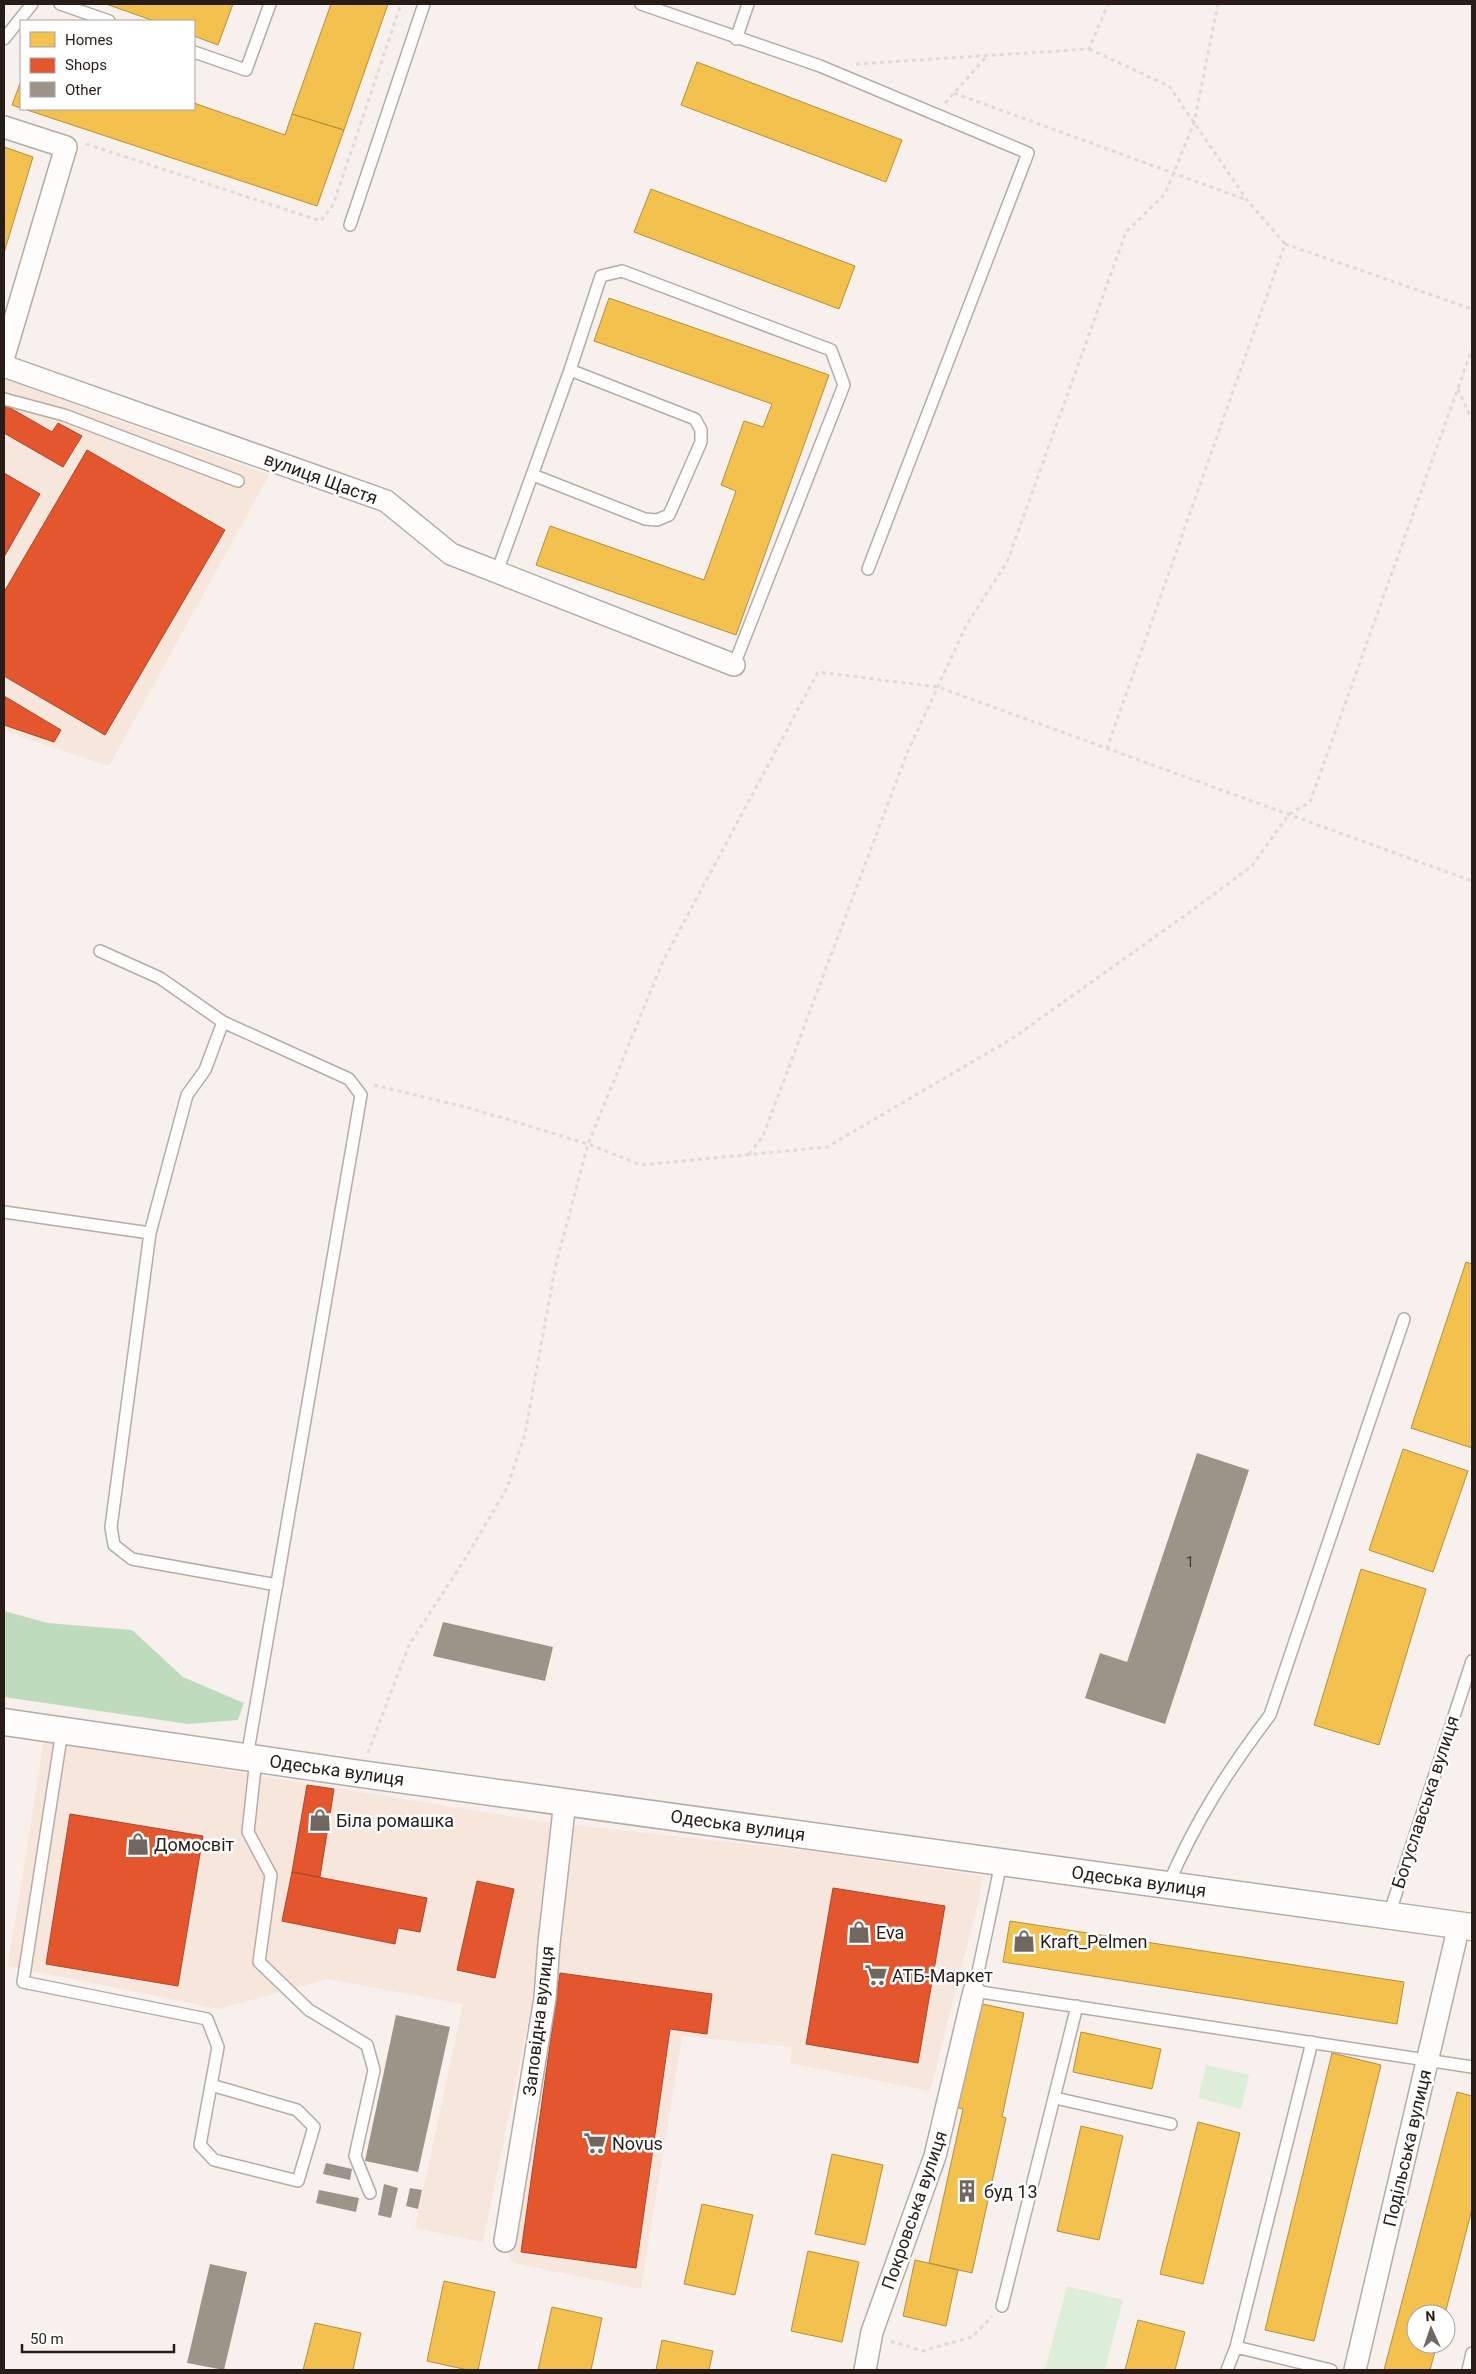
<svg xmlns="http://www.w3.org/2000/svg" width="1476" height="2374" viewBox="0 0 1476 2374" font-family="Roboto,sans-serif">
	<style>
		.built { fill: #f6e6dc }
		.green { fill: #dcedd8 }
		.forest { fill: #bedcbd }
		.homes { fill: #f2c14e; stroke: #b5903d }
		.shops { fill: #e4572e; stroke: #ac4627 }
		.building { fill: #9d9489 }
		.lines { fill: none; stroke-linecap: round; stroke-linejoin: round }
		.service-casing { stroke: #b4aca7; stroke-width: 14 }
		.minor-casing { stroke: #b4aca7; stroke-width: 24 }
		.tertiary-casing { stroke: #b4aca7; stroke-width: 29 }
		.path { stroke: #dddbd9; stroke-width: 3; stroke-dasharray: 4 4; stroke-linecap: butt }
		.service { stroke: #fefdfc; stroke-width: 11 }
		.minor { stroke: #fefdfc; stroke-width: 21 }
		.tertiary { stroke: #fefdfc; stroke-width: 26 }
		.labels { text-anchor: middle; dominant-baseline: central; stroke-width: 5; stroke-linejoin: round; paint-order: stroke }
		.number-label { font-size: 15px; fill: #453b33 }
		.street-label { font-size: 18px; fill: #281d16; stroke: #fff }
		.poi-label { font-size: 18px; fill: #281d16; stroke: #fff; text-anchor: start }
	</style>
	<rect width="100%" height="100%" fill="#f7f0ec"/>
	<path class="built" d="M4 379 269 475 109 766 4 731Z
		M44 1741 552 1823 539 1968 483 2242 415 2228 463 2004 328 1979 219 2009 8 1966Z
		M575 1825 817 1852 983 1876 976 1911 930 2091 790 2063 792 2047 682 2036 641 2289 518 2264 509 2259 553 1994Z"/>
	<path class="green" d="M1206 2065 1249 2075 1241 2109 1198 2098Z
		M1067 2286 1123 2300 1105 2370H1045Z"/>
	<path class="forest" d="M4 1611 48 1623 132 1630 183 1677 244 1703 238 1720 188 1724 4 1697Z"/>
	<path class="homes" d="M106 4H233L218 45 194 36V21H154Z
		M331 4H388L344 130 292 114Z
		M697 62 902 140 886 182 681 105Z
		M21 81V108L12 105Z
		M194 103 285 135 292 114 344 130 317 206 24 109H194Z
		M4 147 33 157 4 253Z
		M651 189 855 266 839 309 634 232Z
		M609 298 829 375 736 635 536 565 550 526 704 580 736 491 721 485 744 421 763 427 772 404 594 341Z
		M1466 1262 1472 1264V1448L1411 1428Z
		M1403 1449 1468 1471 1433 1572 1369 1550Z
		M1361 1569 1426 1589 1379 1745 1314 1725Z
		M1010 1921 1404 1982 1397 2024 1003 1962Z
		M978 2003 1024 2013 1002 2117 1006 2118 972 2273 929 2263 963 2109 956 2107Z
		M1081 2032 1161 2049 1152 2089 1073 2072Z
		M1332 2053 1381 2065 1314 2341 1265 2330Z
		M1457 2092 1472 2096V2209L1445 2314H1416V2344H1437L1430 2370H1384Z
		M1198 2122 1240 2133 1203 2284 1160 2274Z
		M1081 2126 1123 2136 1099 2240 1057 2231Z
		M832 2154 883 2165 865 2245 815 2234Z
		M702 2204 753 2215 735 2295 684 2284Z
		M808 2251 859 2262 842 2342 791 2331Z
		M915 2260 958 2270 946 2326 903 2316Z
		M444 2281 495 2292 478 2370H468L427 2361Z
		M552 2307 602 2318 591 2370H538Z
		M1138 2320 1185 2332 1175 2370H1125Z
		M315 2323 361 2333 353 2370H303Z
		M662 2340 713 2351 709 2370H656Z"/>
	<path class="shops" d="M5 405 52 432 58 423 82 436 63 467 4 433Z
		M87 450 225 530 105 735 4 676V592Z
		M4 473 40 494 4 557Z
		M4 696 61 730 54 742 4 725Z
		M307 1785 334 1789 320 1877 292 1872Z
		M70 1814 203 1836 178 1986 46 1964Z
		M292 1872 427 1898 420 1932 398 1928 395 1944 282 1921Z
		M477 1881 514 1889 495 1978 457 1970Z
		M833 1888 945 1906 918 2063 806 2044Z
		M560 1973 712 1994 707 2034 670 2029 636 2268 521 2252Z"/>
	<path class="building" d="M1197 1453 1249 1470 1165 1724 1085 1698 1100 1653 1127 1662Z
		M443 1622 553 1647 545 1681 433 1656Z
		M396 2015 450 2027 418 2172 365 2161Z
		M326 2163 352 2169 350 2180 323 2174Z
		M384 2184 398 2188 391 2218 378 2215Z
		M410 2188 422 2190 418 2209 406 2206Z
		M319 2190 359 2198 356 2212 316 2203Z
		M210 2264 247 2272 224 2370 187 2363Z"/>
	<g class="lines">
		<defs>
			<path id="service" d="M60 4 109 21
				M641 4 820 66 1028 153 868 569
				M4 39 32 4
				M736 39 748 4
				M194 52 246 70 270 4
				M350 225 424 4
				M4 399 64 415 238 481
				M533 475 645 519 657 520 669 515 701 442V430L695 419 570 370
				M497 572 570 370 601 276 622 271 831 350 844 385 734 665
				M100 951 160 978 223 1022 349 1079 361 1095 247 1757
				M223 1022 205 1070 187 1095 150 1233 111 1527 114 1545 132 1559 277 1585
				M4 1212 150 1233
				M62 1731 23 1982 207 2019 218 2047 200 2145 214 2160 298 2181 314 2127 297 2110 211 2085
				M256 1759 248 1832 271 1875 259 1962 309 2010 367 2045 374 2070 355 2156 370 2193
				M1001 1863 974 1991 1472 2067
				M1168 1885C1195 1822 1228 1770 1270 1715L1404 1319
				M1389 1915 1472 1661
				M1055 2098 1171 2124
				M1002 2306 1077 2006
				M1236 2347 1331 2370
				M1227 2370 1236 2347 1312 2042
				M1468 2370 1472 2353"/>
			<path id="minor" d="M4 127 66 147 4 356
				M4 366 386 501 451 554 734 665
				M505 2241 545 1998 549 1943 565 1801
				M865 2370 872 2332 935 2156 974 1991
				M1355 2370 1459 1925"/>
			<path id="tertiary" d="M4 1722 361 1774 1472 1927"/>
		</defs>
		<use href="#service" class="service-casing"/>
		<use href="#minor" class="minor-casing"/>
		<use href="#tertiary" class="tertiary-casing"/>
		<path class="path" d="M1089 49 1169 86 1247 200 1285 244 1107 748
			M856 64 1089 49 1108 4
			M954 93 1247 200
			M945 103 988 55
			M86 144 321 221 333 205 401 4
			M1285 244 1472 309
			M1458 389 1472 420
			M374 1085 473 1109 588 1144 641 1165 827 1147 1013 1038 1187 914 1252 866 1289 814 1310 802 1472 349
			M749 1154 763 1136 907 753 967 624 1007 562 1126 232 1165 194 1194 123 1218 4
			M368 1753 409 1645 465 1559 507 1488 525 1434 555 1268 588 1144 663 961 818 672 938 687 1472 881
			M891 2341 922 2351 972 2337 992 2316"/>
		<use href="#service" class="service"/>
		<use href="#minor" class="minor"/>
		<use href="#tertiary" class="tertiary"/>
	</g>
	<defs>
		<symbol id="shop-bare" viewBox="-9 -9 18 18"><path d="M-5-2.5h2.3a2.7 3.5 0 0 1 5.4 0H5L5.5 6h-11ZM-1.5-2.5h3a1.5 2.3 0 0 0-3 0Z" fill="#706761" stroke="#fff" stroke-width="2.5" paint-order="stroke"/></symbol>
		<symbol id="supermarket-bare" viewBox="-9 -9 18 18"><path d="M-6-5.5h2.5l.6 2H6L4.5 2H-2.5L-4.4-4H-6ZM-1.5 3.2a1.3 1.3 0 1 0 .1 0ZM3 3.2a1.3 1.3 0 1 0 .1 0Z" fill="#706761" stroke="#fff" stroke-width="2.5" paint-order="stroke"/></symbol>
		<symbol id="building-bare" viewBox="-9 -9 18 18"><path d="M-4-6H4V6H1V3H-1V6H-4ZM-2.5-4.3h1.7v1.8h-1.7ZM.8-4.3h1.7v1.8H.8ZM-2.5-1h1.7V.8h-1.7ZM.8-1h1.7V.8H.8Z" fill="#706761" stroke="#fff" stroke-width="2.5" paint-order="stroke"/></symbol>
	</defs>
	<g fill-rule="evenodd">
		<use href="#shop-bare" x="304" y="1804" width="32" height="32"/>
		<use href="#shop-bare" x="122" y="1828" width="32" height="32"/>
		<use href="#shop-bare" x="843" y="1916" width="32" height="32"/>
		<use href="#shop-bare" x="1008" y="1925" width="32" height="32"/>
		<use href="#supermarket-bare" x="860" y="1959" width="32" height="32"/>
		<use href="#supermarket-bare" x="579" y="2127" width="32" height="32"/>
		<use href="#building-bare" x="951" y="2175" width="32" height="32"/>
	</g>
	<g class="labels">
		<g class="number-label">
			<text x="1190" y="1562">1</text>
		</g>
		<g class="street-label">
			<text transform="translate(321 478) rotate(20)">вулиця Щастя</text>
			<text transform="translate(337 1770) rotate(8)">Одеська вулиця</text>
			<text transform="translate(1425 1802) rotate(-72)">Богуславська вулиця</text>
			<text transform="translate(738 1825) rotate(8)">Одеська вулиця</text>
			<text transform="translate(1139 1881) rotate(8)">Одеська вулиця</text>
			<text transform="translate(538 2021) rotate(-83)">Заповідна вулиця</text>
			<text transform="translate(1407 2148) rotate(-77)">Подільська вулиця</text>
			<text transform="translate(914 2210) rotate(-71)">Покровська вулиця</text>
		</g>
		<g class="poi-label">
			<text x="336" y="1820">Біла ромашка</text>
			<text x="154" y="1844">Домосвіт</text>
			<text x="876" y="1932">Eva</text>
			<text x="1040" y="1941">Kraft_Pelmen</text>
			<text x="892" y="1975">АТБ-Маркет</text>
			<text x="612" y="2143">Novus</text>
			<text x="984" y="2191">буд 13</text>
		</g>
	</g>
	<rect width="1476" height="2374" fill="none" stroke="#281d16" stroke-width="10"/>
	<rect x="20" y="20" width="175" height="90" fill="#ffffff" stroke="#a9a5a2"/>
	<rect x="30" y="32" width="25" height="15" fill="#f2c14e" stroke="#a9a5a2"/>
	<text x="65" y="45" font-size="15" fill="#281d16">Homes</text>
	<rect x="30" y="58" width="25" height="15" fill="#e4572e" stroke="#a9a5a2"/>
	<text x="65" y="70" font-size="15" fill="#281d16">Shops</text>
	<rect x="30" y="82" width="25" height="15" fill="#9d9489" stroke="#a9a5a2"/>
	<text x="65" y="95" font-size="15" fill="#281d16">Other</text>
	<g transform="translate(1431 2329) rotate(357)"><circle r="24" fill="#ffffff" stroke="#a9a5a2"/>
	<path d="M0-4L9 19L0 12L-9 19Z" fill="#706761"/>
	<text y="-8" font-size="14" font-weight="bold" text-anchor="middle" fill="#281d16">N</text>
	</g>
	<path d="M22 2344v8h152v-8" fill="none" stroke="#281d16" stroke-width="2.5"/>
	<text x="30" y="2344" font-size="15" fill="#281d16" stroke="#ffffff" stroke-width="4" paint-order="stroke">50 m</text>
</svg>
